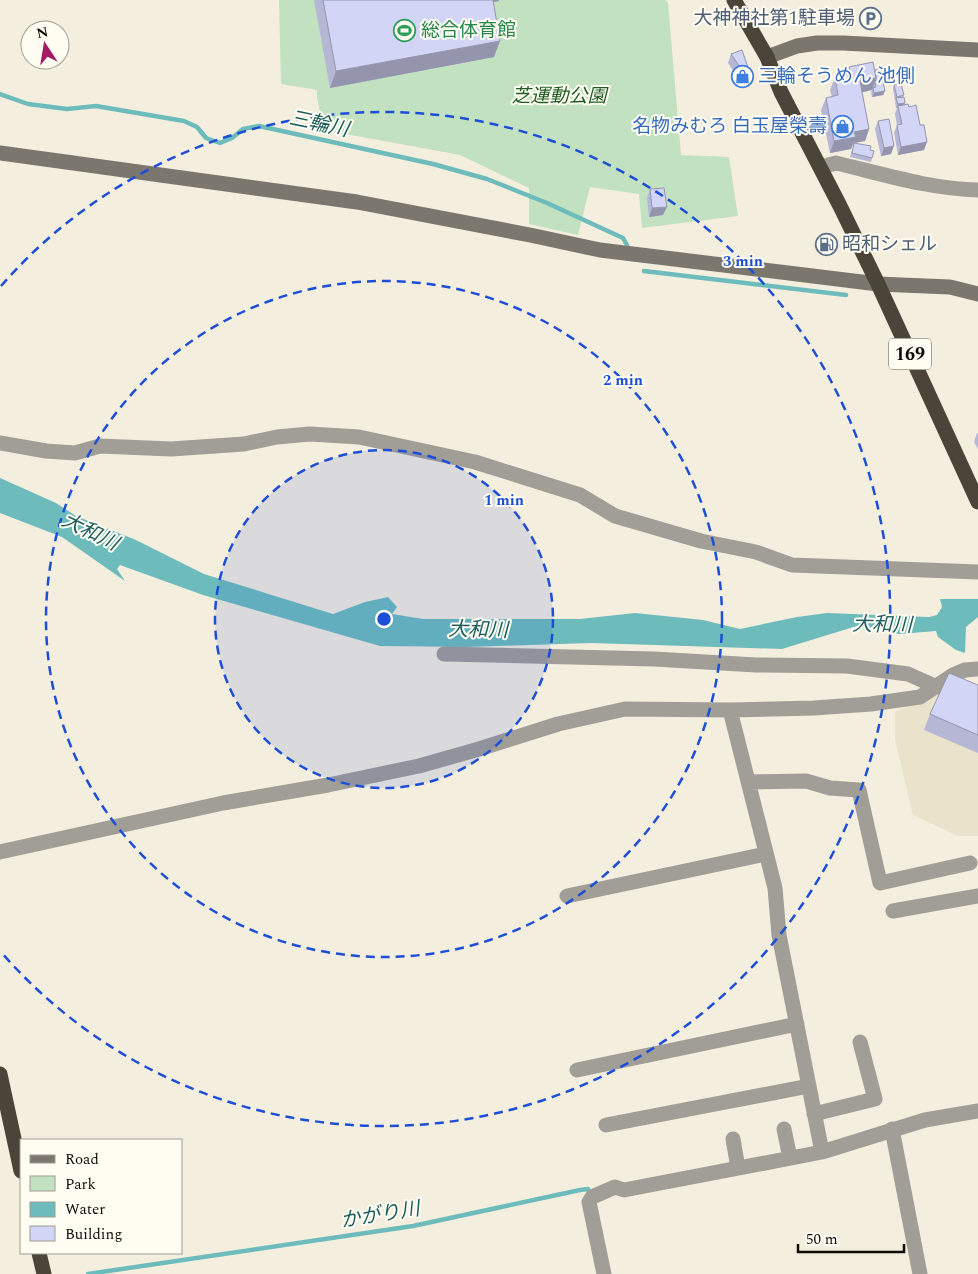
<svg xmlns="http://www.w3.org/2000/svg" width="978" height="1274" viewBox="0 0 978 1274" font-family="Spectral,'Noto Sans JP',serif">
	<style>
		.built { fill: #eae2cb }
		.green { fill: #c2e1c1 }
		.water { fill: #6dbcbb }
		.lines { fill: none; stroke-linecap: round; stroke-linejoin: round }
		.stream { stroke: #6dbcbb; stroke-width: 4.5 }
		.street { stroke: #a09e97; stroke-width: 15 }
		.secondary { stroke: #7b776e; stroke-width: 15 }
		.highway { stroke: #4a4538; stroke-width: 15 }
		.wall { fill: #b5b7d4 }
		.shaded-wall { fill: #9495ad }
		.building { fill: #d3d5f7; stroke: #9495ad }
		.ring { fill: none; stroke: #1d4ed8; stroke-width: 2.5; stroke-dasharray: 9 6 }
		.labels { text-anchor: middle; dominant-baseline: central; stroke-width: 4; stroke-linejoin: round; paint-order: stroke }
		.shield { fill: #fffcf2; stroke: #56544e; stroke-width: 1 }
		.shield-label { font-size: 18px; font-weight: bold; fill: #0e0c07 }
		.service-label { font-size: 19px; fill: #4e5e75; stroke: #fffcf2; text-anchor: end }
		.leisure-label { font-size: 19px; fill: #27864d; stroke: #fffcf2; text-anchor: start }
		.shop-label { font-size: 19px; fill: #366cbe; stroke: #fffcf2; text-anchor: start }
		.park-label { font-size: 19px; font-style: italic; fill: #205c24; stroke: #fffcf2 }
		.water-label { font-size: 20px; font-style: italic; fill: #1b5d5e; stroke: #fffcf2 }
		.centre { fill: #1d4ed8; stroke: #fffcf2; stroke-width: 2.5 }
		.ring-label { font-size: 15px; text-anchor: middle; font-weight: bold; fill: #1d4ed8; stroke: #fffcf2; stroke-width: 4; stroke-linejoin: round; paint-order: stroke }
	</style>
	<rect width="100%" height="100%" fill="#f4eede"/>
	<path class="built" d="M960 682 978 692V836H958L913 815 895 740V712Z"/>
	<path class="green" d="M279 0H665L668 3 681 155 729 157 738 216 642 228 639 194 590 187 578 235 529 224V188L460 155 324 130 317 98V90L281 84Z"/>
	<path class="water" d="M0 478 56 503 76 516 136 540 204 574 333 614 365 602 388 597 397 607 392 614 423 619H580L635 613 703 620 740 629 797 617 827 613 929 617 937 615 942 607 940 599H978V617L966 627 965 653 956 650 938 637 936 631 899 634 860 625 782 649 591 643 467 647 380 646 203 595 120 565 117 569 125 581 62 537 0 513Z"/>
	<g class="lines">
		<path class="stream" d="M0 94 28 104 67 109 96 106 184 121 197 127 206 138 220 143 232 138 243 129 259 126 433 164 487 179 547 203 623 238 627 245
			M644 271 846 295
			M88 1274 413 1226 580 1190 588 1189 591 1195"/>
		<path class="street" d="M821 167 836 163C883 174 930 189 978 190
			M0 443 46 451 75 453 100 446 171 449 244 444 277 437 310 434 359 437 475 462 580 495 615 516 701 541 756 552 792 565 978 572
			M444 654 654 659 756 665 847 666 908 674 937 687
			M730 710 775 888 779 935 822 1152
			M748 782 806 781 830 788 859 790 880 883 970 863
			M0 852 223 803 328 785 419 766 479 749 558 724 625 709 730 710 814 708 871 704 920 697 953 675 965 670 978 669
			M567 896 766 854
			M893 911 978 896
			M577 1070 797 1024
			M814 1114 875 1099 860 1042
			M606 1125 809 1086
			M784 1129 790 1158
			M892 1129 920 1274
			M733 1139 738 1168
			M604 1274 589 1202 592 1197 615 1187 624 1190 822 1152 925 1120 978 1111"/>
		<path class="secondary" d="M767 57 797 46 817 43H843L978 50
			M0 153 357 202 530 235 600 250 878 284 950 287 978 294"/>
		<path class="highway" d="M734 0 767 57 781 92 840 206 878 284 978 502
			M0 1074 21 1171
			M39 1253 44 1274"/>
	</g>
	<path class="wall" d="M314 0H499V1L493 2 494 57 330 88Z
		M731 54 751 76 748 84 743 85 728 63Z
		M849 67 875 70 885 91 883 95 872 97 871 92 872 90 862 92 869 129 865 141 855 143 870 150 872 158 871 162 850 157 854 143 851 149 830 153 821 110 826 98 832 97 830 90 835 77 846 75Z
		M894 85 904 95 903 97 905 103 904 105 924 150 898 155 894 133 897 125 895 114 897 108H896L895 102 896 101H895L893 89Z
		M878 121 891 154 881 156 875 129Z
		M650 189 663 215 649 217 647 198Z
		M977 433H978V449L974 442Z
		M978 685V753L924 730 930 714Z"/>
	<path class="shaded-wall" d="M486 0H499V1L484 4Z
		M500 41 494 57 330 88 336 71Z
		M746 76H751L748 84 743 85Z
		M876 78 872 90 855 94 860 81Z
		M885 91 883 95 872 97 874 93Z
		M905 103 903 107 898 106 896 108 898 104Z
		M869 129 865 141 853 143 851 149 830 153 834 141 854 132Z
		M927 142 924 150 898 155 901 147Z
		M894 146 891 154 881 156 884 148Z
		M667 207 663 215 649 217 652 208Z"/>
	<path class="building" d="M323 0H493L500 41 336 71Z
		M742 50 751 76H746L731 54Z
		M873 62 876 78 860 81 869 129 854 132 856 137 834 141 826 98 838 95 835 77 851 74 849 67Z
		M880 69 885 91 874 93 873 88 876 87 875 83 876 78 875 70Z
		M901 84 904 95 897 97 894 85Z
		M904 97 905 103 898 104 896 98Z
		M908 104 909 107 916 105 920 125H924L927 142 901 147 897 125 902 124 898 106Z
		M889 119 894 146 884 148 878 121Z
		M854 143 871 146 870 150 874 151 872 158 852 153Z
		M664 188 667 207 652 208 650 189Z
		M949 673 978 685V735L930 714Z"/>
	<circle cx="384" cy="619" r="169" fill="#1d4ed8" fill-opacity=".12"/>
	<g class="ring">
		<circle cx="384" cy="619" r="169"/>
		<circle cx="384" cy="619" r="338"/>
		<path d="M1 286A507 507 0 1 1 1 952"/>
	</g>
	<defs>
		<symbol id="parking-ring" viewBox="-11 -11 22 22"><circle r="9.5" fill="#fffcf2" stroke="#5c6f8a" stroke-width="1.5"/><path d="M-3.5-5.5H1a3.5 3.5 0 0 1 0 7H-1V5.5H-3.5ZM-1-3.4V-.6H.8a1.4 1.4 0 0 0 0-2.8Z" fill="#5c6f8a"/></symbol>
		<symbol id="stadium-ring" viewBox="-11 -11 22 22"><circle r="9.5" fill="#fffcf2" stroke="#2e9e5b" stroke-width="1.5"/><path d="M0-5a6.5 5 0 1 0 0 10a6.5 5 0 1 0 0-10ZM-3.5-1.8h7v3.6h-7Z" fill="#2e9e5b"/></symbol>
		<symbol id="shop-ring" viewBox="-11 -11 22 22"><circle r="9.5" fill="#fffcf2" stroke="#3f7fe0" stroke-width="1.5"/><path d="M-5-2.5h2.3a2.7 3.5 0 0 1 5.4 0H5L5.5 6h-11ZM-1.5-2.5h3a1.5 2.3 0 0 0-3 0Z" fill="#3f7fe0"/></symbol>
		<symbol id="fuel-ring" viewBox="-11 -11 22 22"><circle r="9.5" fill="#fffcf2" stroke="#5c6f8a" stroke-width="1.5"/><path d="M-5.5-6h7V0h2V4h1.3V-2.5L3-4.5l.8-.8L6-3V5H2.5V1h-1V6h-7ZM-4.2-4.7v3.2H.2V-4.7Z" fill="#5c6f8a"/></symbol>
	</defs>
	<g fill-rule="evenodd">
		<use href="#parking-ring" x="858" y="6" width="25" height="25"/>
		<use href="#stadium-ring" x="392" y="18" width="25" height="25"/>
		<use href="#shop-ring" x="730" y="64" width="25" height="25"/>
		<use href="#shop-ring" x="830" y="114" width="25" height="25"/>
		<use href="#fuel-ring" x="814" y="232" width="25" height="25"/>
	</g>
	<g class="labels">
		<rect class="shield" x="889" y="338.5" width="42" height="31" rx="4"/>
		<g class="shield-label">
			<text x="910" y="354">169</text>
		</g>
		<g class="service-label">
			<text x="855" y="18">大神神社第1駐車場</text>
			<text x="842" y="244" text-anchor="start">昭和シェル</text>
		</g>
		<g class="leisure-label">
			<text x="421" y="30">総合体育館</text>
		</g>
		<g class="shop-label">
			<text x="758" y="76">三輪そうめん 池側</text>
			<text x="827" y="126" text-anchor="end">名物みむろ 白玉屋榮壽</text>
		</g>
		<g class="park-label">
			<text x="559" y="96">芝運動公園</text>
		</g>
		<g class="water-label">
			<text transform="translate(319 124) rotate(12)">三輪川</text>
			<text transform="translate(90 532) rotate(26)">大和川</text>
			<text transform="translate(882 625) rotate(1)">大和川</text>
			<text transform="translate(478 630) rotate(1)">大和川</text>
			<text transform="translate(380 1215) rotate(-9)">かがり川</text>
		</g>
	</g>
	<circle cx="384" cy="619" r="8" class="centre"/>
	<g class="ring-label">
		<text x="743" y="266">3 min</text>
		<text x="623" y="385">2 min</text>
		<text x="504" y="505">1 min</text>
	</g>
	<rect x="20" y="1139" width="162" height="115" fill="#fffcf2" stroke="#9f9c94"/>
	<rect x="30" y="1155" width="25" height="8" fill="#7b776e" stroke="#9f9c94"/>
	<text x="65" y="1164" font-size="15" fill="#0e0c07">Road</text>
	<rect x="30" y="1176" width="25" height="15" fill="#c2e1c1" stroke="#9f9c94"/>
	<text x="65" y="1189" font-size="15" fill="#0e0c07">Park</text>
	<rect x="30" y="1202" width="25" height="15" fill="#6dbcbb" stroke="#9f9c94"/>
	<text x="65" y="1214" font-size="15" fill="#0e0c07">Water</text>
	<rect x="30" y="1226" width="25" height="15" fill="#d3d5f7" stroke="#9f9c94"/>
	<text x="65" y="1239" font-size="15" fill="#0e0c07">Building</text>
	<g transform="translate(45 45) rotate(348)"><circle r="24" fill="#fffcf2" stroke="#9f9c94"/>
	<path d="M0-4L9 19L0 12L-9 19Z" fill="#a51b63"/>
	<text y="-8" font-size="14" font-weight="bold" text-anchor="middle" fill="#0e0c07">N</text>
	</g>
	<path d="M798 1244v8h106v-8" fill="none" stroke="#0e0c07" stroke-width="2.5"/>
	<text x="806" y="1244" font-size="15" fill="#0e0c07" stroke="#fffcf2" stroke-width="4" paint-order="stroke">50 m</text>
</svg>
